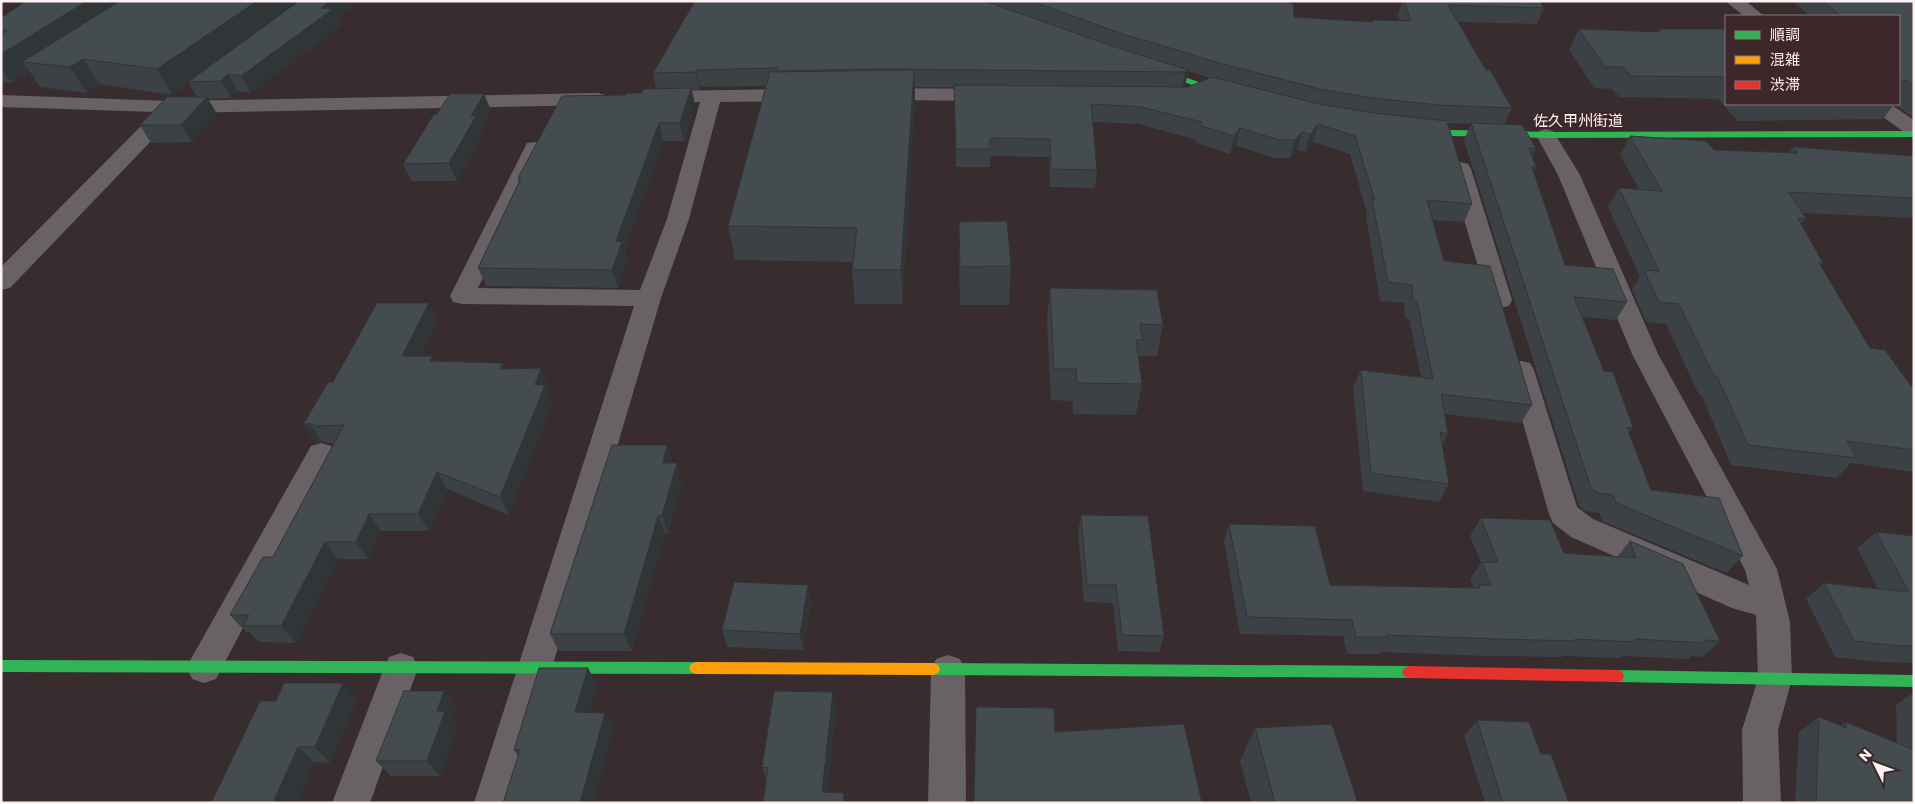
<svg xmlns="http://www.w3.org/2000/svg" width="1915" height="804" viewBox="0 0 1915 804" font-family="Poppins,'Noto Sans JP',sans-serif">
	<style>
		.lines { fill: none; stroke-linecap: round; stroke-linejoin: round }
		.street { fill: #686264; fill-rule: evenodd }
		.fast { fill: #30b455; fill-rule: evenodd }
		.slow { fill: #ff9f0a; fill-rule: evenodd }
		.jam { fill: #e5322d; fill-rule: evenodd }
		.wall { fill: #3b4144; fill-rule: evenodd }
		.shaded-wall { fill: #303537 }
		.building { fill: #454c4f; stroke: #303537 }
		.labels { text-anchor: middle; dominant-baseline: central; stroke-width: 4; stroke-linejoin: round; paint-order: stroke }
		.far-street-label { font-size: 15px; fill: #fdf1f2; stroke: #3d272a }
	</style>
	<rect width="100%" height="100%" fill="#382c2e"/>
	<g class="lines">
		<path class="street" d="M1725 1H1746L1764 16H1744Z
			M879 88 991 89 998 91 1001 95 998 99 991 101 879 100 872 98 869 94 872 90Z
			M801 89 808 91 811 95 808 99 801 101 720 102 689 219 661 298 512 803H474L634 306 462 304 453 302 450 296 527 143 535 142 543 143 546 148 478 288 640 290 667 219 700 102 656 103 649 101 646 97 649 93 656 91Z
			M598 93 605 95 608 99 605 103 598 105 178 113 10 288 1 290V267L155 112 1 107V95L171 101Z
			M1867 104H1890L1914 120V136L1907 134 1870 108Z
			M1546 129 1553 131 1580 175 1658 354 1777 569 1790 622 1792 679 1778 730 1781 803H1743L1742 730 1758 679 1756 615 1732 608 1571 537 1553 523 1549 514 1508 370 1512 363 1521 361 1530 363 1534 370 1577 507 1593 519 1749 585 1745 570 1632 354 1558 175 1536 135 1539 131Z
			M1460 162 1468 164 1471 169 1512 300 1509 306 1500 308 1491 306 1488 300 1449 169 1452 164Z
			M321 443 331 446 335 454 216 679 204 683 192 679 187 668 192 657 311 446Z
			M401 653 413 657 418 668 370 803H332L384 668 389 657Z
			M948 655 960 659 965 670 966 803H928L931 670 936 659Z"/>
		<path class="fast" d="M1148 66H1154L1235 95 1228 97 1148 70Z
			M1413 126 1450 130 1546 132 1914 131V137L1546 138 1450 136 1410 131V127Z
			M1 660 696 662 701 664 703 668 701 672 696 674 1 672Z
			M933 663 1409 666 1414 668 1416 672 1414 676 1409 678 933 675 928 673 926 669 928 665Z
			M1617 670 1914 675V687L1617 682 1612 681 1610 676 1612 671Z"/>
		<path class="slow" d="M696 662 933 663 938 665 940 669 938 673 933 675 696 674 691 672 689 668 691 664Z"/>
		<path class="jam" d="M1409 666 1617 670 1622 671 1624 676 1622 681 1617 682 1409 678 1404 676 1402 672 1404 668Z"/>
	</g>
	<path class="wall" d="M695 1H1289L1294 17 1371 22 1372 20H1400L1398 15 1402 1H1540L1544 8 1537 24 1458 22 1486 70 1512 108 1505 124 1536 148 1532 156 1536 167 1534 172 1565 265 1627 302 1616 320 1582 317 1604 371 1633 427 1629 433 1651 490 1743 556 1726 573 1602 521 1599 513 1585 511 1579 506 1464 140 1471 124 1447 123 1472 204 1464 222 1432 220 1444 261 1532 405 1521 423 1444 414 1448 434 1442 445 1449 484 1439 502 1363 491 1353 388 1361 370 1421 377 1409 319H1405L1404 303 1380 301 1366 218 1367 213 1350 154 1313 142 1305 152 1297 150 1290 158H1275L1236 146 1230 154 1196 143V140L1139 124 1093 122 1097 170 1095 188 1050 187 1049 157 990 156V167H956L954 87H915V102L903 304H855L852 270 853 262 735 260 728 226 767 86 700 87V89L692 90 695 105 684 141H663L625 250 628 260 618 288 486 286 478 268 519 182 518 178 626 95 641 93 656 88 653 73ZM1188 71 1210 78 1188 87H1185Z
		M1792 1H1914V118L1894 104 1883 119 1738 121 1718 99 1619 97 1612 89 1594 88 1569 50 1579 29 1656 32 1658 29H1726V104H1899V16H1810Z
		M356 4 337 18 341 26 251 93 237 91 231 98 208 99 217 114 192 142 151 143 140 125 197 97 189 83 172 95 99 84 87 93 40 87 30 72 12 83 1 82V18Z
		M484 94 491 111 481 129 483 134 457 181H411L403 164Z
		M1630 136 1714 150 1790 152 1793 147 1914 156V218L1802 213 1806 218 1801 224 1823 263 1821 266 1870 348 1914 390V472L1851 463 1837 478 1731 465 1702 396 1699 395 1666 324 1646 322 1632 289 1640 277 1608 207 1619 188 1639 189 1620 155Z
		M959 222 1011 266 1009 305H960L959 260Z
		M1050 288 1163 325 1157 356H1140L1139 361 1142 384 1136 415 1073 414V401L1051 400 1047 320Z
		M438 321 420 356H433L436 361 503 363 505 369 541 368 548 386 547 390 552 403 509 515 447 489 429 531H381L368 559H338L296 643 259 642 249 632H246L230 615 273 557 334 443H329L322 441 315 443 303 425 333 382Z
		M672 463 682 481 668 533H665L632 651H559L550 634Z
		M1081 515 1164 636 1159 652 1118 651 1113 603 1084 602 1078 533Z
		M1481 518 1564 553 1617 557 1630 541 1720 641 1703 657 1691 656 1688 659 1623 656 1620 658 1563 656 1562 657 1486 656 1380 652 1378 654H1347L1343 636 1240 634 1224 541 1229 524 1330 585 1474 588 1470 579 1481 563 1470 536Z
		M1876 532 1914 536V663L1879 662 1835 657 1806 599 1824 583 1878 589 1857 548Z
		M808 585 811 602 803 650 727 647 722 630Z
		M597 685 589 713H605L614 729 518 756 514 750Z
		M444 691 456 707 452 720 457 727 440 776H391L376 761Z
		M833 692 836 708 827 793 766 780 762 767Z
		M1914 692V803H1795L1799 732 1819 717 1840 726 1846 722 1897 743 1896 705Z
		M357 700 330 763 314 762 297 803 276 701Z
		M1477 720 1541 754 1569 803H1485L1464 736Z
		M1255 728 1358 803H1251L1240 761Z"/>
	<path class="shaded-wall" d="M87 1H140L22 62 30 72 12 83 1 68V54Z
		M257 1H303L188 82 189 83 172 95 157 69Z
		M330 1H355L356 4 337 18 341 26 251 93 241 76 321 8Z
		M83 59 99 84 87 93 70 67Z
		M697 70 700 87V89L696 72Z
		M914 70 915 102 903 304 901 270Z
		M1188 70 1185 88 1182 89 1185 72Z
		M228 74 237 91 231 98 221 81Z
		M691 88 695 105 684 141 680 123Z
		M484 94 491 111 481 129 483 134 457 181 449 163 471 116Z
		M207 97 217 114 192 142 181 125Z
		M659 123 663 141 625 250 628 260 618 288 612 270 616 241Z
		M1318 124 1313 142 1305 152 1310 135Z
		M1240 128 1236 146 1230 154 1234 136Z
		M1302 132 1297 150 1290 158 1295 140Z
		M429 303 438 321 411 374 402 356Z
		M433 356 442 374 430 361Z
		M503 363 511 381 500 369Z
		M541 368 548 386 547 390 552 403 509 515 500 497Z
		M309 423 322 441 315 443 303 425Z
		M667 445 672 463H663Z
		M677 463 682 481 668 533 662 516Z
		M437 472 447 489 429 531 418 514Z
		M369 514 381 531 368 559 356 542Z
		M658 516 665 533 632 651 624 634Z
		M325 542 338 559 296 643 281 626Z
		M808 585 811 602 803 650 800 634Z
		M588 668 597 685 584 728 575 712Z
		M343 683 357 700 330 763 315 747Z
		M444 691 456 707 452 720 457 727 440 776 427 761 437 711Z
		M833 692 836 708 826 803 822 792Z
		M605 713 614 729 593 803H580Z
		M298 747 314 762 297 803H273Z
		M844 793 846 803H843Z"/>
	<path class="building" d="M26 1H87L1 54V35L7 30H1V18Z
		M120 1H257L157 69 83 59 70 67 22 62Z
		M299 1H330L321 8 333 9 241 76 228 74 221 81 188 82Z
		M695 1H985L1109 45 1188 70 1185 72 873 69 777 71V68L697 70 696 72 653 73Z
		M1031 1H1289V3H1293L1294 17 1373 22 1372 20 1411 21 1404 1H1540L1544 8 1448 5 1486 70H1490L1512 108 1439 105 1373 98 1320 89 1223 64 1120 33Z
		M1822 1H1914V85L1907 81 1899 80V16H1841Z
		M1579 29 1660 32 1658 29H1726V77L1631 76 1623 67H1605Z
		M914 70 901 270H852L857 228 728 226 770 72Z
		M1212 77 1319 104 1374 113 1447 121 1472 204 1427 200 1444 261 1490 266 1532 405 1441 394 1448 434 1440 432 1449 484 1371 473 1361 370 1433 379 1417 301 1413 300 1412 285 1388 282 1372 199 1375 200 1355 136 1318 124 1310 135 1302 132 1295 140H1279L1240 128 1234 136 1199 125 1202 122 1141 107 1091 104 1097 170 1051 169 1050 139 990 138V149H956L954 85 1188 87Z
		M691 88 680 123H659L616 241 622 242 612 270 478 268 521 178H518L562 96 626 95 627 93H641L644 89Z
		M450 94H484L471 116H476L449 163 403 164 434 114H437Z
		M167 97H207L181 125H140Z
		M1471 123 1522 125 1536 148H1529L1536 167H1532L1565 265 1613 269 1627 302 1574 297 1604 371 1613 372 1633 427 1627 428 1651 490 1719 498 1743 556 1616 503 1613 495 1598 493 1591 488Z
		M1630 136 1706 141 1714 150 1798 153 1793 147 1914 156V198L1788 192 1806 218H1798L1823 263H1819L1870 348 1885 350 1914 390V450L1847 441 1856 458 1748 445 1717 376H1714L1679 304 1659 302 1644 270 1659 271 1619 188 1662 191Z
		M1007 221 1011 266 960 267 959 222Z
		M1050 288 1157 290 1163 325 1140 324 1143 340H1136L1142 384 1077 383 1076 369H1054Z
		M377 303H429L402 356H433L430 361 503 363 500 369 541 368 535 385H545L500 497 437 472 418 514H369L356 542H325L281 626H243L249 615H230L263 557H273L344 425 317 426 309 423 303 425 328 382H333Z
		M612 445H667L663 463H677L662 516H658L624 634H550Z
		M1081 515 1148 516 1164 636 1122 635 1116 585H1087Z
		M1481 518 1550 520 1564 553 1636 558 1630 541 1683 564 1720 641 1704 640 1705 643 1635 639 1636 642 1575 639 1576 641 1498 639 1387 635 1388 637H1356L1352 620 1247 617 1229 524 1315 526 1330 585 1480 588 1479 585H1491L1482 562H1498Z
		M1876 532 1914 536V646H1900L1854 641 1824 583 1909 592Z
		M734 582 808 585 800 634 722 630Z
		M539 668H588L575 712 605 713 580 803H503L520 750H514Z
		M284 683H343L315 747H298L273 803H211L260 701H276Z
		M404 691H444L437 711H445L427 761H376Z
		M774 691 833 692 822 792 844 793 843 803H763L768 768 762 767Z
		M976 707 1054 708 1055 732 1184 724 1202 803H974Z
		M1819 717 1846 728V722L1914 750V803H1816Z
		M1477 720 1529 722 1541 754H1551L1569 803H1503Z
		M1332 724 1358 803H1275L1255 728Z"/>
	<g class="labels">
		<g class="far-street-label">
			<text x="1578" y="120">佐久甲州街道</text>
		</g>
	</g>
	<rect width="1915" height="804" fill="none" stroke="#fdf1f2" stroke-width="5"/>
	<rect x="1725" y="15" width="175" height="90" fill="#3d272a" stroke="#8a787a"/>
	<rect x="1735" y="31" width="25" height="8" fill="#30b455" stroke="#8a787a"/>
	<text x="1770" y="40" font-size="15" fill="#fdf1f2">順調</text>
	<rect x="1735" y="56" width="25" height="8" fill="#ff9f0a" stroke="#8a787a"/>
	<text x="1770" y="65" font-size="15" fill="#fdf1f2">混雑</text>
	<rect x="1735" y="81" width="25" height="8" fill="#e5322d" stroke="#8a787a"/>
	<text x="1770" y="90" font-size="15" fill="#fdf1f2">渋滞</text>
	<g transform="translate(1875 764) rotate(312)" stroke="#3d272a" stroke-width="4" paint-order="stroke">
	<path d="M0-4L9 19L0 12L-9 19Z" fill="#fdf1f2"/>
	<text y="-8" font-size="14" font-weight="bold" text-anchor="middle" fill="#fdf1f2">N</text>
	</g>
</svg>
